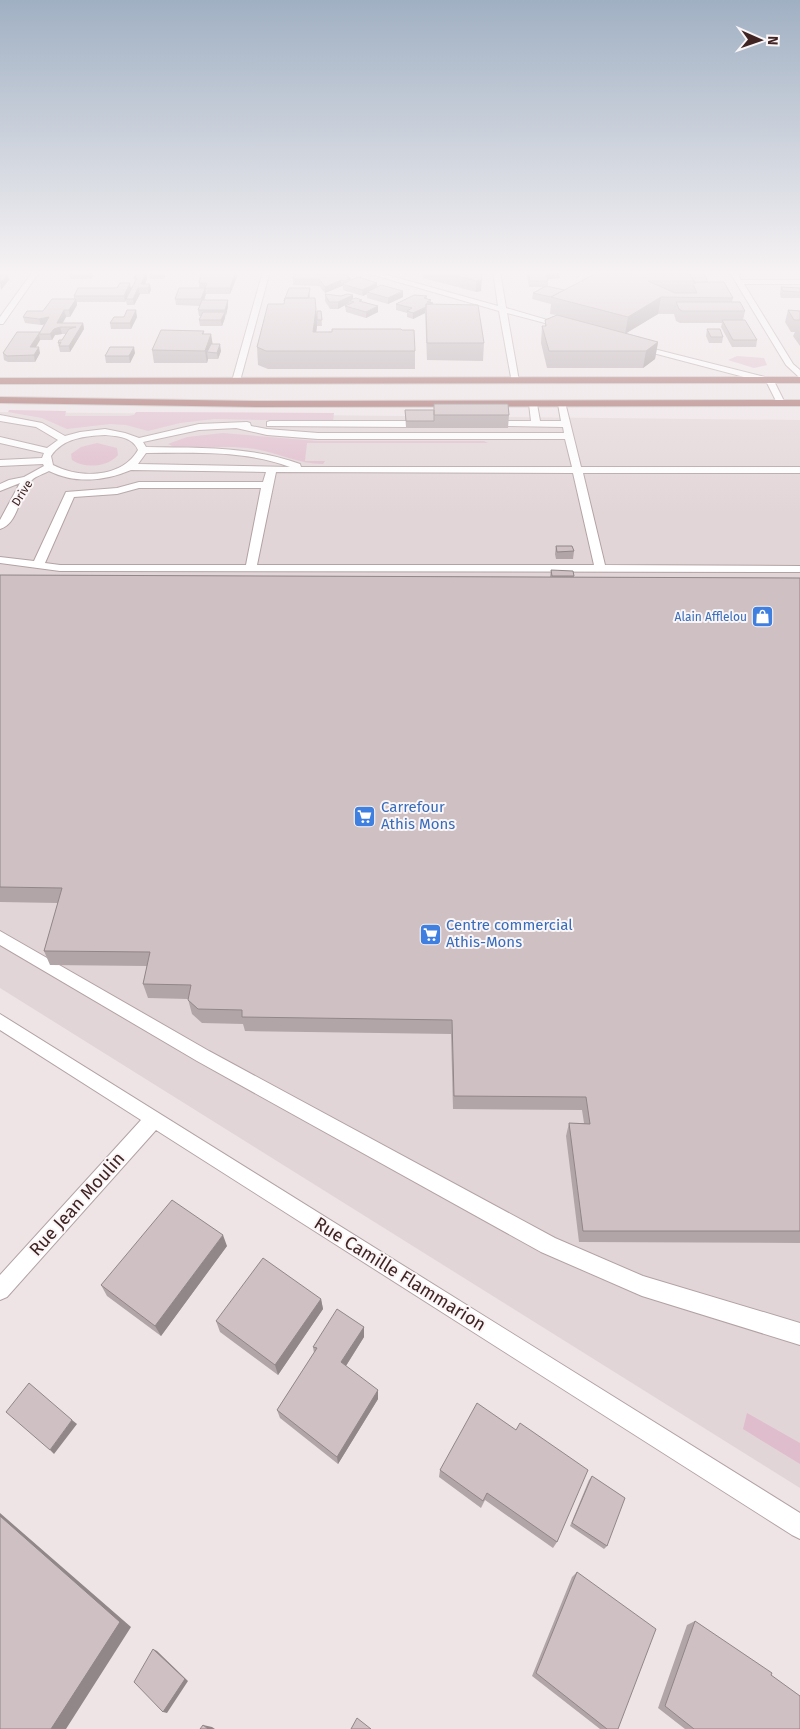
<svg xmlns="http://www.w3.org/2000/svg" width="800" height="1729" viewBox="0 0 800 1729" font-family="'Fira Sans',sans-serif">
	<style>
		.built { fill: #e2d5d7 }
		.green { fill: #dfbdcc }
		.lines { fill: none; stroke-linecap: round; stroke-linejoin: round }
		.minor-casing { stroke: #b3a2a4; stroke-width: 2 }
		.major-casing { stroke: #cac1c1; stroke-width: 2 }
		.minor { fill: #fff; fill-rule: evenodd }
		.major { fill: #a46968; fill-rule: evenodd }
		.wall { fill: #b2a5a8; fill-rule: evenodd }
		.shaded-wall { fill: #918688 }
		.building { fill: #cfc0c3; stroke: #918688 }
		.labels { text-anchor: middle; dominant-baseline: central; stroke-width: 4; stroke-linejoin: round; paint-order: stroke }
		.far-street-label { font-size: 12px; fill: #402323; stroke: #faf5f6 }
		.far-shop-label { font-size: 12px; fill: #366cbe; stroke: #faf5f6; text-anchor: end }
		.shop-label { font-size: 15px; fill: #366cbe; stroke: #faf5f6; text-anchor: start }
		.near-street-label { font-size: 18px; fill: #402323; stroke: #faf5f6 }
	</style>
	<rect width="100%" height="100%" fill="#eee4e6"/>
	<path class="built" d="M0 412 800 420V1488L0 988Z"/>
	<path class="green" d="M737 356 764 358 767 365 754 368 728 360Z
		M9 410 66 411 65 416H129L134 415 136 412 334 413 333 421 214 419 180 423 148 431 126 425 110 424 67 429 42 418 8 412Z
		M223 433 317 441H484L488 443H307L305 461H325L323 464C299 464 278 453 255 449 230 445 203 448 177 448L168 444 187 437Z
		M97 443 117 448 118 455C108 467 85 469 72 460L71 454 81 447Z
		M747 1413 800 1443V1464L743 1429Z"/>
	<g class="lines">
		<defs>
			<path id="minor" d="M33 271H40L3 324H0V317Z
				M263 271H270L240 381 233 383 232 381Z
				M360 271H373L498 306 493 271H500L506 308 568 326 564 328 507 313 519 381 512 383 499 311Z
				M729 271H736L741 280H800V284H744L793 364 800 370V378L786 365Z
				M634 344 773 379 785 403 778 405 767 383 634 348Z
				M533 401 537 404 540 421H561L558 404 565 402 581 467H800V473H583L605 565 800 566V572L60 571 0 563V557L34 561 66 492 117 488 139 482H263L266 472 131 470C105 481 75 484 49 471 44 474 36 476 32 480 19 492 19 524 0 529V520L20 483 0 491V484L9 480 24 477 44 466 43 464 0 466V460L42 458 44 453 0 443V437L47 448 58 440 36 427 0 421V415L42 423 65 436 80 432 105 429 125 433 139 438 199 424 247 422 250 423 251 426 267 429 318 433H564L563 427 505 426V422L508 421H531L529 404ZM236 428 267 435 318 439H565L572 467H301L300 464C250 446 199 448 146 447L143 442 199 430ZM105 435C117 436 133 437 138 450 122 478 80 479 53 465L51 456C63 438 85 436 105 435ZM146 453C195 453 244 450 290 467L138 464ZM276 472 573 473 594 565H257ZM139 488H261L246 565H60L45 563 74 497 117 494Z
				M270 421H406L411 424 406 427 267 426V422Z
				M0 931 209 1051 555 1238 643 1276 800 1323V1345L642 1296 541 1252 197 1061 0 945Z
				M0 1014 800 1513V1539L792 1535 156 1130 7 1297 0 1300V1275L141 1120 0 1030Z"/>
			<path id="major" d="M800 377V383L0 384V378Z
				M0 397 256 401 800 400V406L256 407 0 403Z"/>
		</defs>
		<use href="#minor" class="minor-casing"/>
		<use href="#major" class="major-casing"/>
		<use href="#minor" class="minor"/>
		<use href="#major" class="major"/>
	</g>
	<path class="wall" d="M69 271H95L91 279H70L69 273Z
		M164 271 165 275 164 279H150L149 273Z
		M236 271 237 277 230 294H206L204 300H228V306L225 318 222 326H200L199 320 201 316H199L198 310 200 306 176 305 175 299 199 288V283Z
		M315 271H316V274L349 276 351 280 377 287 403 297 388 304 367 298V294L363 296 343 290V286H342L325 293 319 286 293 285V279Z
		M423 271H482L481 291 476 292 423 278Z
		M526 271H560V278L548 279V286L564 290 612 273V271H683V273H699L698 271H714V274H703L708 282 733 298 732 302 745 311 743 320 757 340 756 347H732L721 327 722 323H680L676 321 674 314H658L626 333 658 342 655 359 643 368H547L541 343 542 326H545V320L557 315 550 314 551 304 532 299 533 293 543 287H529ZM633 273 652 274H633Z
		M146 273 147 279 145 284 151 290 149 294H140L134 305H127L126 301 125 302H77V305L70 317H66L62 323H83L84 329 70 352H60L58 343 62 340 66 334H62L55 335 52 340H40L36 347 40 353 35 362H8L4 360 3 353 40 332 44 324 41 325 25 323 23 317 43 311 74 299V296L131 288 135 282 134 278Z
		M781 287 800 288V298H781L780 294Z
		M310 288V298L316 309V314L321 311 322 326H317L316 332 402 330 415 351V369H268L258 365 257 347 284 304V301Z
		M325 294 353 299 378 306V312L366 318 346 312 345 306 349 303 338 309H330L325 301Z
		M427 296V299L431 300V302L433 304 484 343 483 361 427 360 425 313 413 319 407 317V313L396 310V304Z
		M788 310 800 311V346L793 336 795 332H791L785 322Z
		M137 317 131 329H111L110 323Z
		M707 329 723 337 722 343H709L706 336Z
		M204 331V334H211L212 344 221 351 218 359H208L207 363H154L152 350Z
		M135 353 130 363H106L105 356Z
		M405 410 509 415 508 428H406Z
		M556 546 574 551 573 559H556L555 554Z
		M551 570 574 576V577L800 578V1243L579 1242 566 1136 569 1123H584L582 1110 453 1109 451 1034 245 1031 243 1024 202 1023 192 1014 188 999 148 998 143 984 147 966 50 965 44 951 58 903 0 902V575L550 577Z
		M227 1246 161 1336 107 1296 101 1285Z
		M321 1299 323 1309 278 1375 220 1332 216 1321Z
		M364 1327V1337L346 1366 378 1399 338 1464 280 1418 277 1410 314 1353 313 1347Z
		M516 1430 557 1542 553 1548 485 1500 481 1508 439 1477 440 1470Z
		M592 1476 607 1546 604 1549 570 1526 589 1480Z
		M577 1572 618 1729H600L532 1676 572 1577Z
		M695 1621 771 1675 800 1729H685L658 1708 687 1625Z"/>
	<path class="shaded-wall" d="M90 271H95L91 279 89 273Z
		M163 271H164L165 275 164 279Z
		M236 271 237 277 230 294V288Z
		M479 271H482L481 291 476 292V281Z
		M560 272V278L545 279 546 273Z
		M146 273 147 279 143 288 141 284Z
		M8 274 9 280 1 290 0 283Z
		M341 280 342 286 325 293V287Z
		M130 283 131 289 126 299 125 302 124 296Z
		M377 283V289L367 292V294L363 296 362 290Z
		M150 284 151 290 149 294 148 288Z
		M138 288 140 294 134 305 133 299Z
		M205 288 206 294 202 306 201 299Z
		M403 291V297L388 304V298Z
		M353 295V301L349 300V303L338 309V302Z
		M661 297 658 314 625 334 628 317Z
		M76 299 77 305 70 317 69 310Z
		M228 300V306L226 316 225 310Z
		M378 306V312L366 318V312Z
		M426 307 425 313 413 319V313Z
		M316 309 317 326 314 349 313 332Z
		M64 310 66 317 60 328V327L62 334 55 335 52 340 50 334Z
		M136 310 137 317 131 329 130 323Z
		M225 312V318L222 326 221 320Z
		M49 317 51 323 41 325 39 319Z
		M83 323 84 329 70 352 69 346Z
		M39 334 40 340 32 353 30 347Z
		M211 334 213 346 207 352 208 359 207 363 205 351Z
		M658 342 655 359 643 368 646 351Z
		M220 344 221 351 218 359 217 353Z
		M39 347 40 353 35 362 34 355Z
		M134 347 135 353 130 363 129 356Z
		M223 1235 227 1246 161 1336 155 1326Z
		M321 1299 323 1309 278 1375 275 1365Z
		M364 1327V1337L342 1372 341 1362Z
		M378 1390V1399L338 1464 337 1457Z
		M72 1420 77 1424 54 1454 50 1450Z
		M0 1513 131 1627 66 1729H51L0 1516Z
		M153 1649 157 1651 188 1681 167 1713 163 1712Z
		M203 1725 212 1727 215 1729H208Z"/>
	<path class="building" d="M69 271H90L89 273H69Z
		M149 271H163V273H149Z
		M202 271H236L230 288H205L201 299H175L179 288H205L207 283H199Z
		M294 271H315L314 274 334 272 349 276 347 277 351 278 345 281 341 280 325 287 319 279H293Z
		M441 271H481L482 280 476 281Z
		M528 271H560V272L546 273 548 281H530Z
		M614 271H626L627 273H632L633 274 603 273H615Z
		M657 271H683V272H658Z
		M137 273H146L141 284H150L148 288H138L133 299H126L137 278H134Z
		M664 273H703L708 282H698L694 283V281L690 274Z
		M0 274H8L0 283Z
		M595 274H690L694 281H648L675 293H697L693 284 698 282H724L733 298 661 297 628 317 551 297Z
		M358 277 377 283 362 290 342 284Z
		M120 283H130L124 296H74L78 288H117Z
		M381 285 403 291 388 298 367 292Z
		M546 286 564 290 551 297 533 293Z
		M781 287 800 288V292L783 291Z
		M289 288H310L308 298H285L284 301Z
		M325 294 341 296 347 294 353 295 338 302H329Z
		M414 295 427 296 424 298 431 300 427 302 433 303 430 304H426V307L413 313 407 311 412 308 396 304Z
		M285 298H315L316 309 313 332H332V329H401L402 330H414L415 351H266L257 347 268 304H284Z
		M356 298 362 300 359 301 378 306 366 312 345 306 354 302 349 300Z
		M52 299H76L69 310H64L57 323H83L69 346H59L61 342 58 343 59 340H62L69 329 76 327H60L54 329 50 334H39L49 317 39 319 23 317 27 311H43Z
		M202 300H228L225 310H198Z
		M676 302H740L745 311H682L679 309Z
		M426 304 478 305 484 343H427Z
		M127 310H136L130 323H110L114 317H124Z
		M788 310 800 311V320H794Z
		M317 311H321L322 320H317Z
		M203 312H225L221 320H199Z
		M557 315 658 342 646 351H549L542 326H546L545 320Z
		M722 320H745L757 340H733Z
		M707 329H720L723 337H711Z
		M161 330 204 331 202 334H211L205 351 152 350Z
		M17 332H40L30 347H39L34 355 7 356 3 353Z
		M211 344H220L217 353 207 352Z
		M110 347H134L129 356H105Z
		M434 404H508L509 415H434Z
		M405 410H434V421H406Z
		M556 546H572L574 551 557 552Z
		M551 570 573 571 574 576H552Z
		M0 575 800 578V1231H583L569 1123 590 1124 586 1097 454 1096 452 1020 242 1017V1010L198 1009 188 1000 191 985 143 984 150 952 44 951 62 888 0 887Z
		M172 1200 223 1235 155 1326 101 1285Z
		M263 1258 321 1299 275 1365 216 1321Z
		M337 1309 364 1327 341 1362 378 1390 337 1457 277 1410 317 1348 313 1347Z
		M29 1383 72 1420 50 1450 6 1412Z
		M477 1403 516 1430 520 1423 588 1470 557 1542 487 1493 483 1501 440 1470Z
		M592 1476 625 1498 607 1546 572 1523Z
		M0 1516 120 1622 51 1729H0Z
		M577 1572 656 1629 618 1729H607L536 1673Z
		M695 1621 772 1673 771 1675 800 1696V1729H694L665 1706Z
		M153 1649 185 1679 163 1712 134 1682Z
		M357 1718 371 1729H351Z
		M203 1725 208 1729H200Z"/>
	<linearGradient id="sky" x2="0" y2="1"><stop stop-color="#a0b0c3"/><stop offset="0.53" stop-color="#f7f3f4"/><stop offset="1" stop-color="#f7f3f4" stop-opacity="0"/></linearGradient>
	<rect width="800" height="514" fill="url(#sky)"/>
	<defs>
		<symbol id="shop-square" viewBox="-11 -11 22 22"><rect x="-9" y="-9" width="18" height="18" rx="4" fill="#3f7fe0" stroke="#faf5f6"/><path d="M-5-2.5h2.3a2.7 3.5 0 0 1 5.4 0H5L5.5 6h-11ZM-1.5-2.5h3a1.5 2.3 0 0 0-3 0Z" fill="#fff"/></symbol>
		<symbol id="supermarket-square" viewBox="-11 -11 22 22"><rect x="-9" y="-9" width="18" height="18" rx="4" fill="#3f7fe0" stroke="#faf5f6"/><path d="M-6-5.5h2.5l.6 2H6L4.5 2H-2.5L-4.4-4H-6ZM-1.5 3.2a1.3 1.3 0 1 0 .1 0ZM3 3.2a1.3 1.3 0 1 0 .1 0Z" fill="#fff"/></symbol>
	</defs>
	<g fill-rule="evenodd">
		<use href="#shop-square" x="750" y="604" width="25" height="25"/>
		<use href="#supermarket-square" x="352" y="804" width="25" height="25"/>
		<use href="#supermarket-square" x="418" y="922" width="25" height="25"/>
	</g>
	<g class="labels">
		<g class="far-street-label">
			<text transform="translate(22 493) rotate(-58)">Drive</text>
		</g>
		<g class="far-shop-label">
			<text x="747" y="617">Alain Afflelou</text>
		</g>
		<g class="shop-label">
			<text x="381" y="807">Carrefour<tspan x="381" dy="17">Athis Mons</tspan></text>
			<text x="446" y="925">Centre commercial<tspan x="446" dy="17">Athis-Mons</tspan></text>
		</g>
		<g class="near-street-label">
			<text transform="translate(77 1204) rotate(-48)">Rue Jean Moulin</text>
			<text transform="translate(400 1274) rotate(32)">Rue Camille Flammarion</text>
		</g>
	</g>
	<g transform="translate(760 40) rotate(92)" stroke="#faf5f6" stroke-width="4" paint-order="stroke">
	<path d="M0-4L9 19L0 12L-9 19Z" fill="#402323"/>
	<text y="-8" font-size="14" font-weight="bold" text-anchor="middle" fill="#402323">N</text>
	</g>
</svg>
